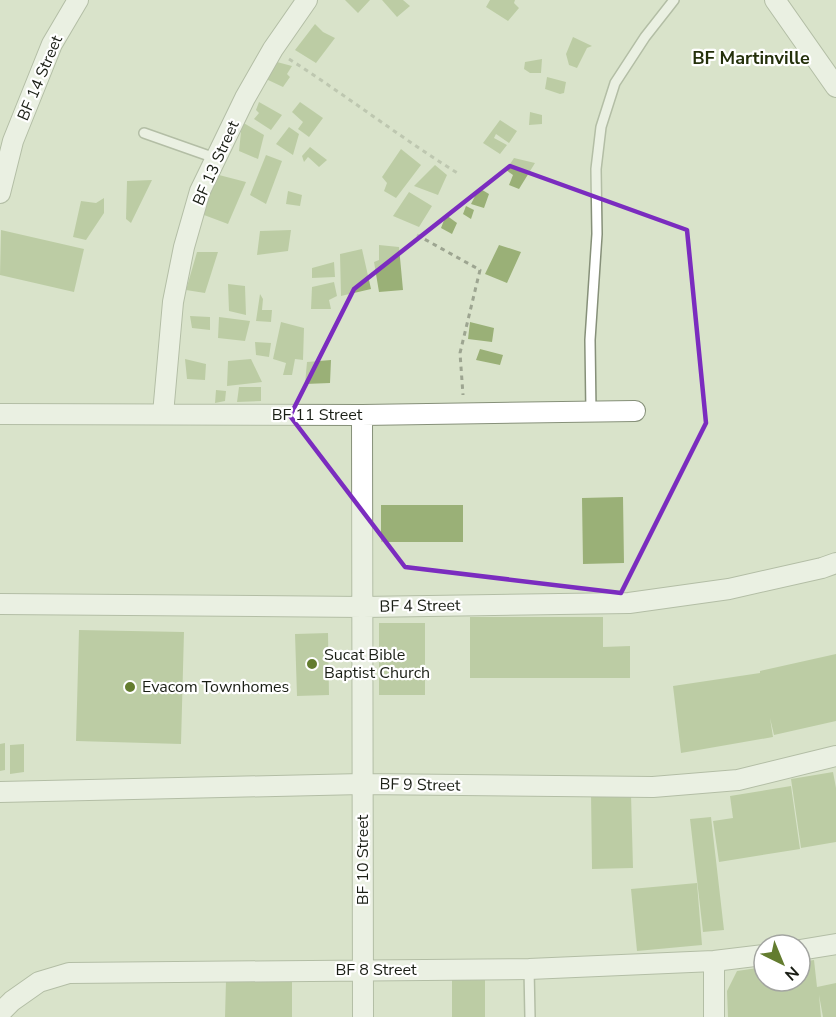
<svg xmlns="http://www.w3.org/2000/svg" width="836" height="1017" viewBox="0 0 836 1017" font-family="'Nunito Sans',sans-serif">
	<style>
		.building { fill: #9ab077 }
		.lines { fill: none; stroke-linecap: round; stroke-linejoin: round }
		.service-casing { stroke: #869079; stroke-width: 12 }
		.minor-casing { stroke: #869079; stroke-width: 22 }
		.path { stroke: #9da591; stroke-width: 3; stroke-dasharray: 4.5 4.5; stroke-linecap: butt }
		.service { stroke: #fff; stroke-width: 9 }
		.minor { stroke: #fff; stroke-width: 20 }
		.marked { fill: none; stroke: #7b2cbf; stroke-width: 4.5; stroke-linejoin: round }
		.poi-dot { fill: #637c2f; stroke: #fff; stroke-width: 2 }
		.labels { text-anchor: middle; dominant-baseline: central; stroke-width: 4.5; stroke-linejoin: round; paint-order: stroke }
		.street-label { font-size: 16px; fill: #1a1e15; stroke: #fff }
		.poi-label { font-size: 16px; fill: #1a1e15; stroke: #fff; text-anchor: start }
		.neighbourhood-label { font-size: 18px; font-weight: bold; fill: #24300b; stroke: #fff }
	</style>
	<rect width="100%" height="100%" fill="#d9e3ca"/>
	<path class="building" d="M345 0H370L358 13Z
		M382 0H403L410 6 397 17Z
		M490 0H515L514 3 519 8 508 21 486 7Z
		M315 24 323 32 335 38 316 63 295 50Z
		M573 37 592 46 587 48 577 68 569 65 566 54Z
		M542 59 541 73H530L524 69 525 62Z
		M277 62 292 66 287 74 290 77 283 87 266 79Z
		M547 77 566 82 564 93 560 94 545 89Z
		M259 102 282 115 271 130 254 119 259 113 256 110Z
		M300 102 323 118 309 137 298 129 303 122 292 112Z
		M530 112 542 115V124L529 125Z
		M500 120 517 131 509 143 496 134 494 138 507 145 500 154 483 143Z
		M242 122 264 135 258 159 239 151Z
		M289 127 299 134 293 155 276 144Z
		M310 147 327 160 319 167 308 157 304 162 302 156Z
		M401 149 421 165 396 198 384 191 387 183 382 177Z
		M266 155 282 161 266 204 250 195Z
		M514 158 535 163 519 189 509 185 513 175 506 170Z
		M435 165 447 175 438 195 414 186Z
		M219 175 246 182 228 224 204 215 207 196Z
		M152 180 131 223 126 219 127 181Z
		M479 188 489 194 484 208 471 204Z
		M288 191 302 195 300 206 286 204Z
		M409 192 432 206 419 227 393 216Z
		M104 198V213L86 240 73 237 81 201 96 203Z
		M466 206 474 210 471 219 463 214Z
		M446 215 457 223 452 234 441 228Z
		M1 230 84 249 74 292 0 275Z
		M291 230 288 251 257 255 260 231Z
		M379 245 399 247 403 290 379 292 374 262 379 260Z
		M499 245 521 252 507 283 485 274Z
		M362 249 371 289 341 296 340 254Z
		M197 252H218L205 293 186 290Z
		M334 262 335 277 312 278V268Z
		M334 282 337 296 329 300 331 309H311L312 287Z
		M228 284 245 286 246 315 229 311Z
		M260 294 263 299 262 310H272L271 322 256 321Z
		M190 316 210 317V330L192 328Z
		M219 317 250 321 245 341 218 338Z
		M281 322 304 328 303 360 295 359 292 375H283L286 363 273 359Z
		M470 322 494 328 492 342 468 339Z
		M255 342 271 343 269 357 256 355Z
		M480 349 503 355 500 365 476 360Z
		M185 359 206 364 205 380 187 379Z
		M251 359 262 382 227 386 228 361Z
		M331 360 330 383 305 384 307 362Z
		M239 387H261V401L237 402Z
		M216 390 226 391 225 401 215 403Z
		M623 497 624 563 583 564 582 498Z
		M381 505H463V542H381Z
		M470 617H603V647L630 646V678H470Z
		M379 623H425V695H379Z
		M79 630 184 632 181 744 76 741Z
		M328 633 329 695 297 696 295 634Z
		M836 654V721L774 735 770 718 773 737 681 753 673 686 760 673V671Z
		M5 743V770L0 771V744Z
		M24 744V772L10 774V745Z
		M833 772 836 788V842L801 848 791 779Z
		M791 786 800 849 719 862 713 821 733 818 730 796Z
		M591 794H631L633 868 592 869Z
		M711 817 724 930 703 932 690 819Z
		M697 883 702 945 637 951 631 889Z
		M814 960 817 987 836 983V1017H823L819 995 821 1017H728L727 991 737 971 764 967V981H800V962Z
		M292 978V1017H225L226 980Z
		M452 978H485V1017H452Z"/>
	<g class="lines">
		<defs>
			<path id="service" d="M144 133 215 158
				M591 412 590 340 597 234 596 169 601 127 615 83 645 37 674 0
				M529 969 530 1017"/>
			<path id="minor" d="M775 0 836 87
				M0 193 13 141 52 44 78 0
				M0 414 362 415 635 411
				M163 414 173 302 184 247 200 191 245 98 273 49 307 0
				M362 415 363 1017
				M0 604 363 607 629 603 729 589 822 568 836 563
				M0 792 362 784 653 787 738 780 836 756
				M800 950 836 944
				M714 961V1017
				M0 1013 12 1001 39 982 69 973 529 969 714 961 764 955"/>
		</defs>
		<use href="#service" class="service-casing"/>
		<use href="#minor" class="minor-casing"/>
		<path class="path" d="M289 59C347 96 401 138 459 174
			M417 235 480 270 460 353 463 395"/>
		<use href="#service" class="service"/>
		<use href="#minor" class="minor"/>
	</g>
	<path d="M0 0H836V1017H0ZM510 166 687 230 706 423 621 593 405 567 290 416 354 289Z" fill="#d9e3ca" fill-opacity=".55" fill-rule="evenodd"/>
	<path class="marked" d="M510 166 687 230 706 423 621 593 405 567 290 416 354 289Z"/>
	<g class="poi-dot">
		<circle cx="312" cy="664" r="6"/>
		<circle cx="130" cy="687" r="6"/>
	</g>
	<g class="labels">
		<g class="street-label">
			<text transform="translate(40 78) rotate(-67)">BF 14 Street</text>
			<text transform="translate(216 163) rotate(-66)">BF 13 Street</text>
			<text x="317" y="415">BF 11 Street</text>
			<text transform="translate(420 606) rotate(-1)">BF 4 Street</text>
			<text transform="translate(420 785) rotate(1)">BF 9 Street</text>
			<text transform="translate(363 860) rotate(-90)">BF 10 Street</text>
			<text x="376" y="970">BF 8 Street</text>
		</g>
		<g class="poi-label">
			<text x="324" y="655">Sucat Bible<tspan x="324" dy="18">Baptist Church</tspan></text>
			<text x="142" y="687">Evacom Townhomes</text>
		</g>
		<g class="neighbourhood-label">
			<text x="751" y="58">BF Martinville</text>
		</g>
	</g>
	<g transform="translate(782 963) rotate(137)"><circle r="28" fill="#ffffff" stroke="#a3a5a1" stroke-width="1.5"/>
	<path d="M0-4.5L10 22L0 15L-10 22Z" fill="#637c2f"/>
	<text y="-9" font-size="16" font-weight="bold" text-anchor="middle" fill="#1a1e15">N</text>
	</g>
</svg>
